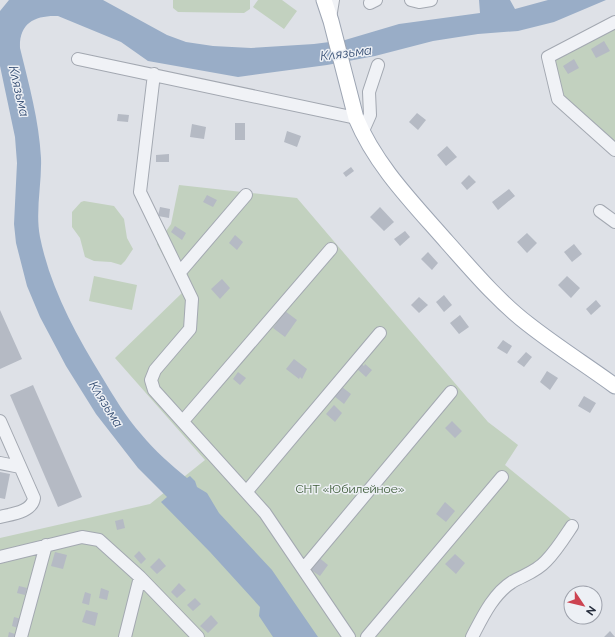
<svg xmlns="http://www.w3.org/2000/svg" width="615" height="637" viewBox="0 0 615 637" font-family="Raleway,sans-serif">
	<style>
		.green { fill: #c2d1bf }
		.water { fill: #99adc7 }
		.building { fill: #b5bac4 }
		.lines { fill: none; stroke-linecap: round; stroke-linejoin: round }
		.minor-casing { stroke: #a3a8b1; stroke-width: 14 }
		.major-casing { stroke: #9da5b3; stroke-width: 17 }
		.minor { stroke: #f0f2f6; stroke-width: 12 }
		.major { stroke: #fff; stroke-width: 15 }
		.labels { text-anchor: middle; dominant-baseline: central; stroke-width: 3; stroke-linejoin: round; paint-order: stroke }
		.park-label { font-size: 12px; fill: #3a5935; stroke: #edf0f5 }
		.water-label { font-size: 13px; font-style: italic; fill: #324b71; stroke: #edf0f5 }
	</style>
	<rect width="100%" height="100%" fill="#dee1e7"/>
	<path class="green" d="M173 0H250V9L244 13 178 12 173 8Z
		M258 0H282L297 11 284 29 253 7Z
		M615 27V147L560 93 551 59Z
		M179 185 297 198 488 422 518 445 505 465 571 519 555 544 538 564 502 585 468 637H0V538L150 504 205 460 115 358 183 292 157 244 171 224Z
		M84 201 114 206 124 219 127 238 133 249 125 261 121 265 111 262 94 261 85 257 80 238 72 227V212L81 202Z
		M94 276 137 285 132 310 89 301Z"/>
	<path class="water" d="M9 0H103L167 35 186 42 213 46 251 48 314 44 345 40 399 24 480 13 479 0H510L515 9 548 0H606L554 22 518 31 478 34 433 41 375 56 327 65 238 77 148 61 121 42 58 16C35 15 19 23 20 48 29 85 39 120 41 158 42 184 35 211 40 237 50 287 75 333 102 377 114 397 126 417 141 434 155 451 171 465 187 478L190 476 195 481 197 487 207 493 219 513 272 570 318 637H273L259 616 260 607 210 552 161 502 167 497 138 468 96 414 66 366 40 317 27 286 16 243 14 224 17 163 15 137 0 66V11Z"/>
	<path class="building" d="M604 41 610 51 596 58 591 49Z
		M574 59 579 68 568 74 563 66Z
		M417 113 426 120 418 130 409 122Z
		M118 114 129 115 128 122 117 121Z
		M235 123H245V140H235Z
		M192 124 206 127 204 139 190 137Z
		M287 131 301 136 297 147 284 142Z
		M447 146 457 157 446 166 437 155Z
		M169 154V162H156V155Z
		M351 167 354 171 346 177 343 173Z
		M469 175 476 182 467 190 461 183Z
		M509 189 515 196 498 210 492 202Z
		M207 195 217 200 213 207 203 202Z
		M160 207 170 209 169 218 158 216Z
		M380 207 394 222 384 231 370 217Z
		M175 226 186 233 182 240 171 232Z
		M405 231 410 237 400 246 394 239Z
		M527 233 537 243 527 253 517 242Z
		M235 235 243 242 237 250 229 243Z
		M574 244 582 254 572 262 564 252Z
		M428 252 438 263 432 270 421 259Z
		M567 276 580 288 571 298 558 285Z
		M222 279 230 288 220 299 211 289Z
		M444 295 452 305 444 312 436 302Z
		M419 297 428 305 419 313 411 305Z
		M596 300 601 306 591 315 586 309Z
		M0 310 22 359 0 369Z
		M285 311 297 320 285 337 273 328Z
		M460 315 469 327 459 334 450 323Z
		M503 340 512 346 507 354 497 348Z
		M526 352 532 357 524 367 517 362Z
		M294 359 307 369 302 379 300 377 299 379 286 369Z
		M359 362 364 366 365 364 372 370 366 377 355 367Z
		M547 371 558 378 550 390 540 382Z
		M238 372 246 378 240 385 233 379Z
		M33 385 82 497 58 507 10 395Z
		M342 387 351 394 344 404 334 396Z
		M584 396 596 403 590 413 578 406Z
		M334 405 342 413 335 422 326 414Z
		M452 421 462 431 455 438 445 428Z
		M0 472 10 474 5 499 0 498Z
		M445 502 455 511 446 522 436 514Z
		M123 519 125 528 117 530 115 521Z
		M139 551 146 559 141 564 134 556Z
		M55 552 67 555 63 569 51 566Z
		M455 554 465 563 456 574 445 564Z
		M317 556 328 565 320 576 308 568Z
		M159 558 166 566 157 574 150 567Z
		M179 583 186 590 177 598 171 592Z
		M19 586 27 588 25 595 17 593Z
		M101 588 109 591 107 600 99 598Z
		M85 592 91 594 89 605 82 603Z
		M195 598 201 604 193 611 187 605Z
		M86 610 98 613 95 626 82 622Z
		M211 615 218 623 208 633 200 626Z
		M14 617 21 619 18 628 12 626Z
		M610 631 615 637H604Z
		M9 632 15 634 14 637H8Z"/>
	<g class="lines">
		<defs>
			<path id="minor" d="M411 0 419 2 431 0
				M370 3 376 0
				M330 18 333 0
				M615 22 548 57 558 99 615 150
				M78 59 356 118
				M154 74 140 192 192 299 190 329 155 370 151 380 154 390 265 513 349 637
				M362 133 370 115 369 92 378 65
				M600 211 615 222
				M180 272 246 195
				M0 421 34 498C32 512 12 514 0 517
				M183 421 331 249
				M0 463 20 467
				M247 491 380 333
				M0 557 82 537 99 540 140 577 198 637
				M304 568 451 392
				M21 637 46 545
				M125 637 140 577
				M367 637 502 477
				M472 637C482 618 493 594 512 582 524 575 536 572 546 561 556 551 564 538 572 526"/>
			<path id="major" d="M324 0 331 21 356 118C376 166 413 203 447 242 472 270 498 301 528 324 556 346 586 365 615 386"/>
		</defs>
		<use href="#minor" class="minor-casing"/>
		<use href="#major" class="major-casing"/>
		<use href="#minor" class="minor"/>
		<use href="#major" class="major"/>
	</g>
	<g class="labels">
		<g class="park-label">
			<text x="350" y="489">СНТ «Юбилейное»</text>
		</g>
		<g class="water-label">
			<text transform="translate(346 53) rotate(-7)">Клязьма</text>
			<text transform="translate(19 91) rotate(77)">Клязьма</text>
			<text transform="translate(106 404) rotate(58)">Клязьма</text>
		</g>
	</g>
	<g transform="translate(583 605) rotate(125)"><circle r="19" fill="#edf0f5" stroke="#9ea2ac"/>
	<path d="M0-3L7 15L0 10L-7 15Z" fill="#cc4351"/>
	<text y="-6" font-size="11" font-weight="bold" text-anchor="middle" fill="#272e3e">N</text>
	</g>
</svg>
